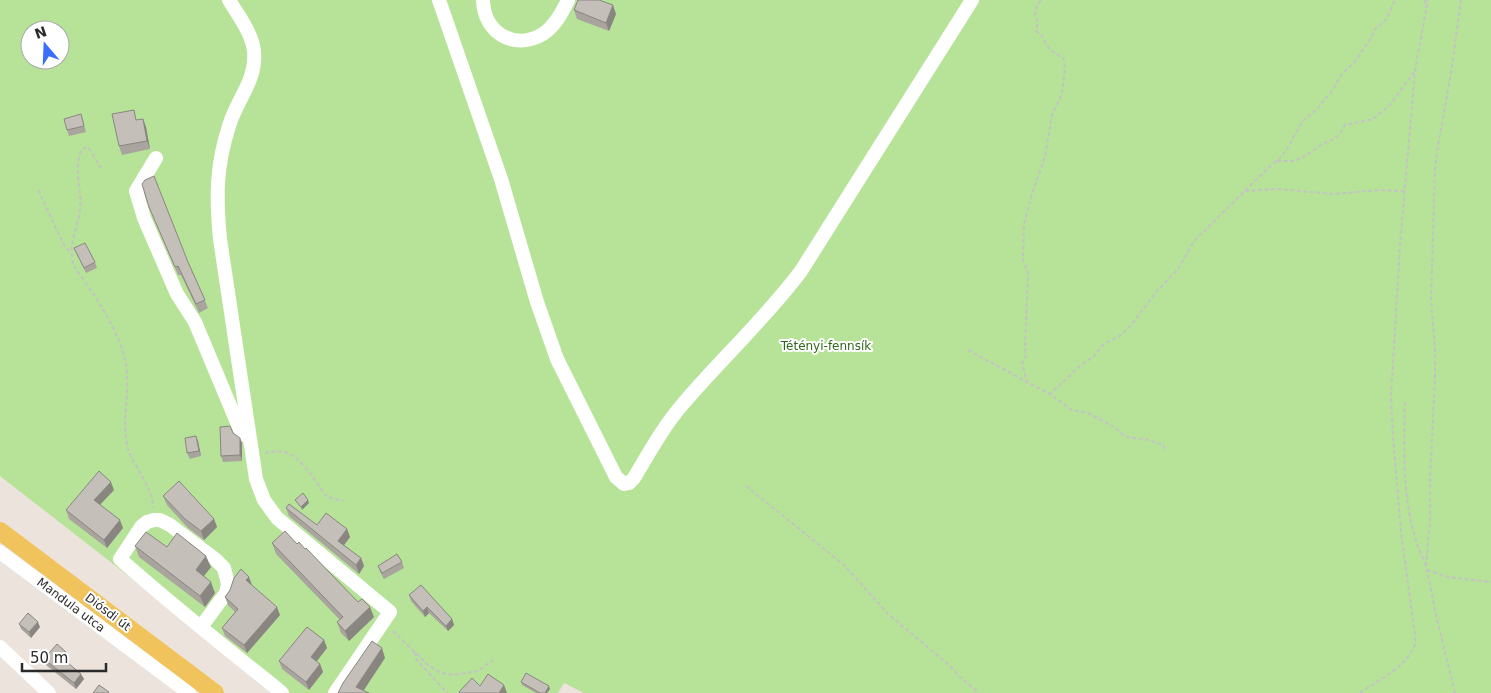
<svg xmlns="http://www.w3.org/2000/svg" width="1491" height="693" viewBox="0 0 1491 693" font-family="'DejaVu Sans',sans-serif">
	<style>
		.green { fill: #b7e398; fill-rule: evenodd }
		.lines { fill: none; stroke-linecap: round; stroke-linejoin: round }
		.path { stroke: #c3c3c3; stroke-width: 2; stroke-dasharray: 4 2.5; stroke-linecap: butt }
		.minor { stroke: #fff; stroke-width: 14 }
		.major { stroke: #f1c35c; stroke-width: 18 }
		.wall { fill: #a9a49e }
		.shaded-wall { fill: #898681 }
		.building { fill: #c4bfb8; stroke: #898681 }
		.labels { text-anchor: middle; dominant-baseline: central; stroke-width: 4; stroke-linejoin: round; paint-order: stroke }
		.park-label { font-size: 12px; fill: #30681a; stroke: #fff }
		.street-label { font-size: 12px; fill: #2a2a2a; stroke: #fff }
	</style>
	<rect width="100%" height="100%" fill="#ece4dc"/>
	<path class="green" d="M0 0H1491V693H584L564 683 558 693H279L0 476ZM30 30H60V60H30Z"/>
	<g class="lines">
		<path class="path" d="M1041 0C1035 8 1033 14 1038 22L1036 31 1042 36 1050 50 1063 58 1065 68 1062 94 1052 115 1045 157 1031 197 1024 224 1023 260 1028 273 1025 347 1026 355 1022 363 1027 382 1050 394 1072 410 1088 413 1116 428 1124 436 1132 438 1145 439 1163 445 1165 449
			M1425 0 1426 8
			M1277 161H1295L1310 153 1322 144 1332 140 1339 135 1345 125 1373 119 1390 105 1414 72
			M101 168 88 147C82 148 80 152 79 158 75 174 82 192 80 209 78 229 67 245 74 266 93 293 118 328 125 360 132 389 120 420 128 449 134 467 154 489 153 508
			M38 190 65 247 71 253
			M1245 191 1278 189 1333 194 1381 190 1405 191
			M968 350 1027 382
			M1049 395 1080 366 1094 356 1104 344 1121 335 1131 325 1157 291 1178 269 1194 241 1267 169 1280 158 1287 149 1299 127 1304 120 1317 109 1332 91 1341 75 1354 63 1371 38 1376 28 1386 20 1395 0
			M1405 402C1404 458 1401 514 1426 565
			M265 453C271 452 278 450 284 452 303 457 315 482 327 497L343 501
			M746 486 844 565 888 614 949 665 960 677 979 693
			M1427 570 1448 577 1491 582
			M393 631 428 665 441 673 453 675 478 671 493 660
			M414 652 416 659 447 693
			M1360 693C1383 676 1403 671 1416 643L1401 532 1393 437 1391 397 1400 245 1415 70 1428 0
			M1455 693 1436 615 1426 565 1430 520V479L1435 379V350L1431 298 1435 170 1437 151 1451 73 1461 0"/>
		<path class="minor" d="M229 0C238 15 252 33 254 51 257 80 237 99 229 126 216 166 216 197 220 239L256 479 264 500 277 518 390 612 335 693
			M439 0 501 179 537 302 557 359 616 477 624 484 629 483 634 478C649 453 663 427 682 405 721 359 765 319 801 271L972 0
			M483 0C484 33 514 51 543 34 555 26 562 13 568 0
			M156 158 136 191 144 218 177 294 195 322 241 432 249 438
			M0 552 189 693
			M201 627 226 593 228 584 224 568 215 559 170 525 160 520H154L147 522 141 527 120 559C170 603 222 645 275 687L282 693
			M0 647 49 693"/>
		<path class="major" d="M0 531 215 693"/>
	</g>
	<path class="wall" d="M574 10 616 14 609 31 577 19Z
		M81 114 86 132 69 136 67 130Z
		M143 119 146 127 150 149 122 155 119 146 137 120Z
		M149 207 188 262 208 308 199 313 181 275H178Z
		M74 248 95 262 97 268 86 273Z
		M233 433 242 443V461L223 462 221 456Z
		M198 441 201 456 190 459 187 453Z
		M114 490 100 504 123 528 107 548 69 519 66 510Z
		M163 496 214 519 217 527 204 540 188 528 167 505Z
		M286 508 317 525 347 529 350 537 344 545 361 558 364 566 359 574 289 516Z
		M272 543 297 544 374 617 349 641 341 633 337 622 340 620 276 554Z
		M135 546 167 547 211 567 204 576 215 593 205 607 139 557Z
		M402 562 404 568 384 579 380 572 378 566Z
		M252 585 280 615 247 653 225 636 222 628 235 612 228 605 225 597Z
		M409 595 452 619 454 625 448 631 429 613 425 617 411 601Z
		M19 624 40 627 31 638 21 629Z
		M324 640 327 648 316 661 320 664 323 672 309 690 282 669 279 661Z
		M66 652 68 658 65 660 84 679 76 689 46 665 44 659Z
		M521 682 550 689 547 693H536L522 685Z"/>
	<path class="shaded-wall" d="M613 5 616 14 609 31 606 23Z
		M143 119 146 127 150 149 147 141Z
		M196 436 198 441 201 456 199 451Z
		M240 438 242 443V461L240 455Z
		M111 482 114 490 97 508 94 500Z
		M308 500 309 503 302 510 301 507Z
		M214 519 217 527 204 540 201 531Z
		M120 520 123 528 107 548 104 540Z
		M347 529 350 537 341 549 338 541Z
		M206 556 211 567 200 581 196 570Z
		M361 558 364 566 359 574 356 565Z
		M249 577 252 585 249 589 246 580Z
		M211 582 215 593 205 607 200 596Z
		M277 607 280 615 247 653 244 645Z
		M370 607 374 617 349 641 345 631Z
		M427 607 429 613 425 617 423 611Z
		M452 619 454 625 448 631 446 626Z
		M38 622 40 627 31 638 29 632Z
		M324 640 327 648 314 665 311 657Z
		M382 648 385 658 362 693 356 687Z
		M66 652 68 658 63 663 61 657Z
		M320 664 323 672 309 690 306 682Z
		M81 674 84 679 76 689 74 683Z
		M504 685 507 693H499Z
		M549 686 550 689 547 693H545Z"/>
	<path class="building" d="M578 0H599L613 5 606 23 574 10Z
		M134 110 136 120 143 119 147 141 119 146 112 114Z
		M81 114 84 126 67 130 64 119Z
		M154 176 188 262 205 300 196 304 178 266 175 267 149 207 142 184 145 180Z
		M85 243 95 262 84 268 74 248Z
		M230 426 233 433 240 438V455L221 456 220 427Z
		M196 436 199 451 187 453 185 438Z
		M99 471 111 482 94 500 120 520 104 540 66 510Z
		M179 481 214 519 201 531 185 519 163 496Z
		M303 493 308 500 301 507 295 500Z
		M289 504 317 525 326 513 347 529 338 541 361 558 356 565 286 508Z
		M285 531 297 544 299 542 305 549 306 548 358 602 362 599 370 607 345 631 337 622 343 617 272 543Z
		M146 532 167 547 177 533 206 556 196 570 211 582 200 596 135 546Z
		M397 554 402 562 382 573 378 566Z
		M241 569 249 577 246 580 277 607 244 645 222 628 238 609 225 597 230 590 234 578Z
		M421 585 452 619 446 626 427 607 423 611 409 595Z
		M28 613 38 622 29 632 19 624Z
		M307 627 324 640 311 657 320 664 306 682 279 661Z
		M372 641 382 648 356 687 369 693H338L343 683Z
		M57 644 66 652 61 657 81 674 74 683 44 659Z
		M526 673 549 686 545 693H540L521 682Z
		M488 674 504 685 499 693H460L459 692 472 678 480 686Z
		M99 685 109 692 108 693H93Z"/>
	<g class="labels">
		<g class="park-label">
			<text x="826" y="346">Tétényi-fennsík</text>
		</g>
		<g class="street-label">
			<text transform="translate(71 605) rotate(37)">Mandula utca</text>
			<text transform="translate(108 612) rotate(37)">Diósdi út</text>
		</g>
	</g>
	<g transform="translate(45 45) rotate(341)"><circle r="24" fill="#ffffff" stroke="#aaaaaa"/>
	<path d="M0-4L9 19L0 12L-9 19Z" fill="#3b6dfb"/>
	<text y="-8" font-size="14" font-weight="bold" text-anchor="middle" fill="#2a2a2a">N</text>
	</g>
	<path d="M22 663v8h84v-8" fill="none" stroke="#2a2a2a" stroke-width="2.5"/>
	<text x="30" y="663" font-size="15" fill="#2a2a2a" stroke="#ffffff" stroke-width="4" paint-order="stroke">50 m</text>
</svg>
